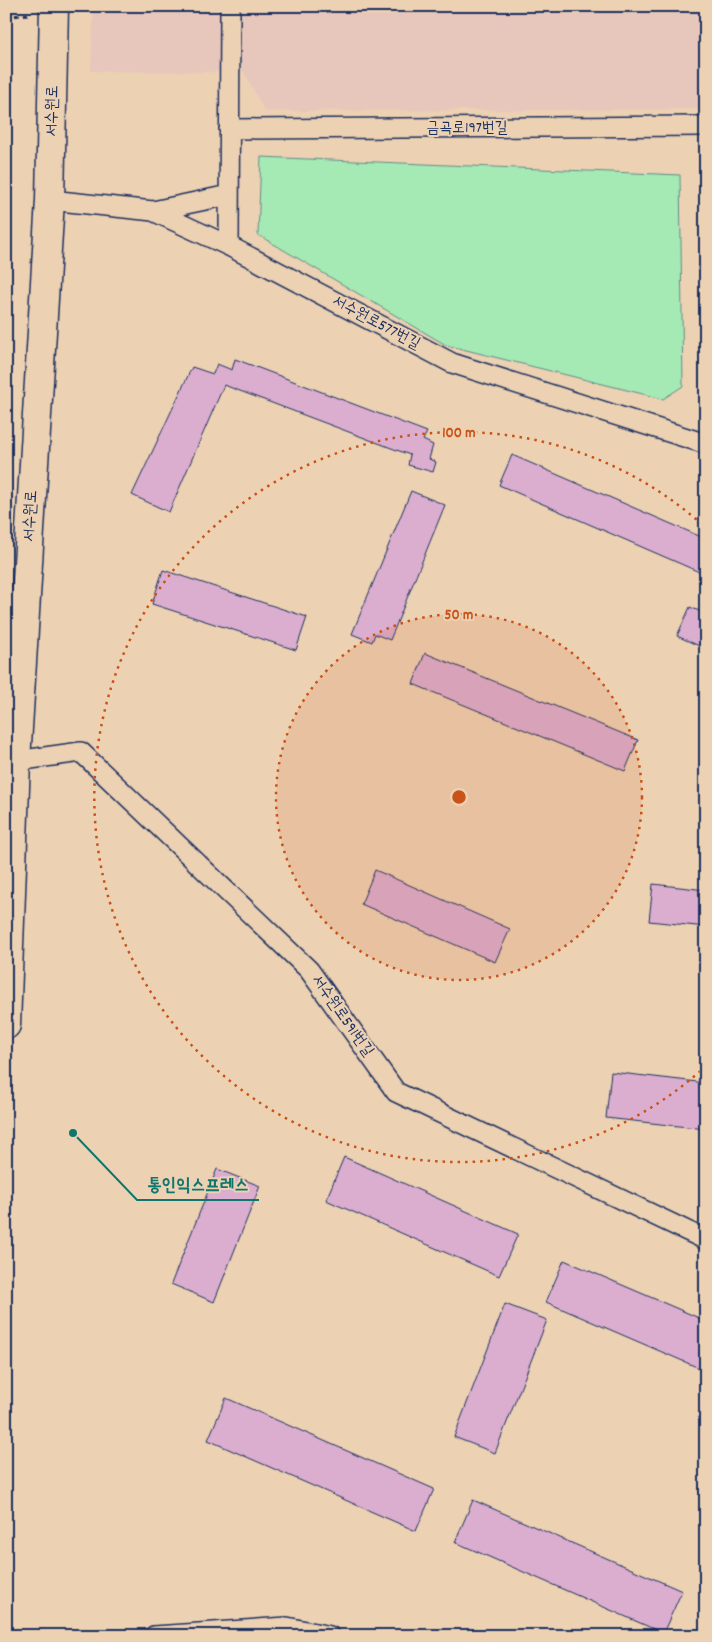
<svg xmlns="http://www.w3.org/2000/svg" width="712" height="1642" viewBox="0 0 712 1642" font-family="Dekko,'Poor Story',sans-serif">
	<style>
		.built { fill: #e7c6bc }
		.green { fill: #a5e9b4; stroke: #608c89 }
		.building { fill: #dbaed0; stroke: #1b2f5e }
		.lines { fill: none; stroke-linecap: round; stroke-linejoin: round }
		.minor-casing { stroke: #1b2f5e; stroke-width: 22 }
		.secondary-casing { stroke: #1b2f5e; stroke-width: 31 }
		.path { stroke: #1b2f5e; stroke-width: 3; stroke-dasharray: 5 4; stroke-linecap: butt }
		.minor { stroke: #ecd1b3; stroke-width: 19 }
		.secondary { stroke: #ecd1b3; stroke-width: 28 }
		.ring { fill: none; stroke: #c95318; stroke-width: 2.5; stroke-dasharray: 2.5 5 }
		.labels { text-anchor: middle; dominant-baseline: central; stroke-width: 4; stroke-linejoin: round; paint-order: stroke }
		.street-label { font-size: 16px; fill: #1b2f5e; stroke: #ecd1b3 }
		.centre { fill: #c95318; stroke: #ecd1b3; stroke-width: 2.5 }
		.ring-label { font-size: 15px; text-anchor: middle; font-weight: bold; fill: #c95318; stroke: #ecd1b3; stroke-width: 4; stroke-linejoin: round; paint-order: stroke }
		.leader { fill: none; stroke: #0f766e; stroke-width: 2 }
		.callout-dot { fill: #0f766e; stroke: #ecd1b3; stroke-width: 2 }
		.callout-label { font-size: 18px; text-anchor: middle; font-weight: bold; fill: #0f766e; stroke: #ecd1b3; stroke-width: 4; stroke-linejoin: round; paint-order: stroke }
	</style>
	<rect width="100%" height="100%" fill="#ecd1b3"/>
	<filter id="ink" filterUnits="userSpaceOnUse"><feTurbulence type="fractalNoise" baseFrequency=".02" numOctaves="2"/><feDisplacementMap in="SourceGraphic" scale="10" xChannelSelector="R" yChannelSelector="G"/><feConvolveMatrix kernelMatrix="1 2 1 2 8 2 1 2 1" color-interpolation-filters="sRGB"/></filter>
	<g filter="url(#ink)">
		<path class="built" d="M94 6H706V109L265 111 244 72 91 71Z"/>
		<path class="green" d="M261 157 680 175 683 386 663 399 446 345 258 235Z"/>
		<path class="building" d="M235 359 427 432 423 440 433 445 429 459 436 462 433 472 408 465 410 455 224 385 169 512 132 495 192 367 213 374 217 364 232 370Z
			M512 455 706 539 704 574 499 485Z
			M411 491 445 505 390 640 375 634 372 642 352 634Z
			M163 570 307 617 296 650 152 604Z
			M690 607 706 614V649L677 636Z
			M425 653 638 740 625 771 413 684Z
			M375 870 510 929 495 962 361 904Z
			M653 884 706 890V927L649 921Z
			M611 1072 706 1083V1129L606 1118Z
			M344 1157 518 1234 499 1276 326 1200Z
			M217 1169 260 1186 214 1302 171 1284Z
			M564 1260 706 1321V1371L546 1302Z
			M505 1304 547 1320 495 1453 454 1437Z
			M226 1398 434 1489 416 1531 208 1440Z
			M473 1500 682 1591 663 1633 455 1542Z"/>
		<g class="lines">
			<defs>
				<path id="minor" d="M229 129 706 126
					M50 200 153 211 229 246 452 363 706 444
					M153 211 229 195
					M229 246 230 6
					M7 769 16 761 81 752 309 970 396 1092 706 1240
					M154 1636 287 1627 330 1636"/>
				<path id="secondary" d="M6 1025 16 761 50 200 54 6"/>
			</defs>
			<use href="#minor" class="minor-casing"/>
			<use href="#secondary" class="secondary-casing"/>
			<path class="path" d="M6 17 28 14"/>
			<use href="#minor" class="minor"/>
			<use href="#secondary" class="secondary"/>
		</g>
	</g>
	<circle cx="459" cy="797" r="183" fill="#c95318" fill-opacity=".12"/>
	<g class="ring">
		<circle cx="459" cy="797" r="183"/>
		<path d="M706 1066A365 365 0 1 1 706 528"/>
	</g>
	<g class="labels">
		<g class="street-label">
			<text transform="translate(53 111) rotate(-89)">서수원로</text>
			<text x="467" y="128">금곡로197번길</text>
			<text transform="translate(376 323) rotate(28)">서수원로577번길</text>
			<text transform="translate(31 516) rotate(-87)">서수원로</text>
			<text transform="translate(342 1016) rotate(55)">서수원로591번길</text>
		</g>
	</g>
	<circle cx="459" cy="797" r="8" class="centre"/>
	<g class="ring-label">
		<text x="459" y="437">100 m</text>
		<text x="459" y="619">50 m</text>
	</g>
	<path class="leader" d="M73 1133L137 1200H259"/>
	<circle class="callout-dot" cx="73" cy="1133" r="5"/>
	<g class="callout-label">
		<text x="198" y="1190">통인익스프레스</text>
	</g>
	<rect width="712" height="1642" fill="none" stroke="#ecd1b3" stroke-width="25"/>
	<rect x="12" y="12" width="687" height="1617" fill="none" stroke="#1b2f5e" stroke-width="2" filter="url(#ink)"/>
</svg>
